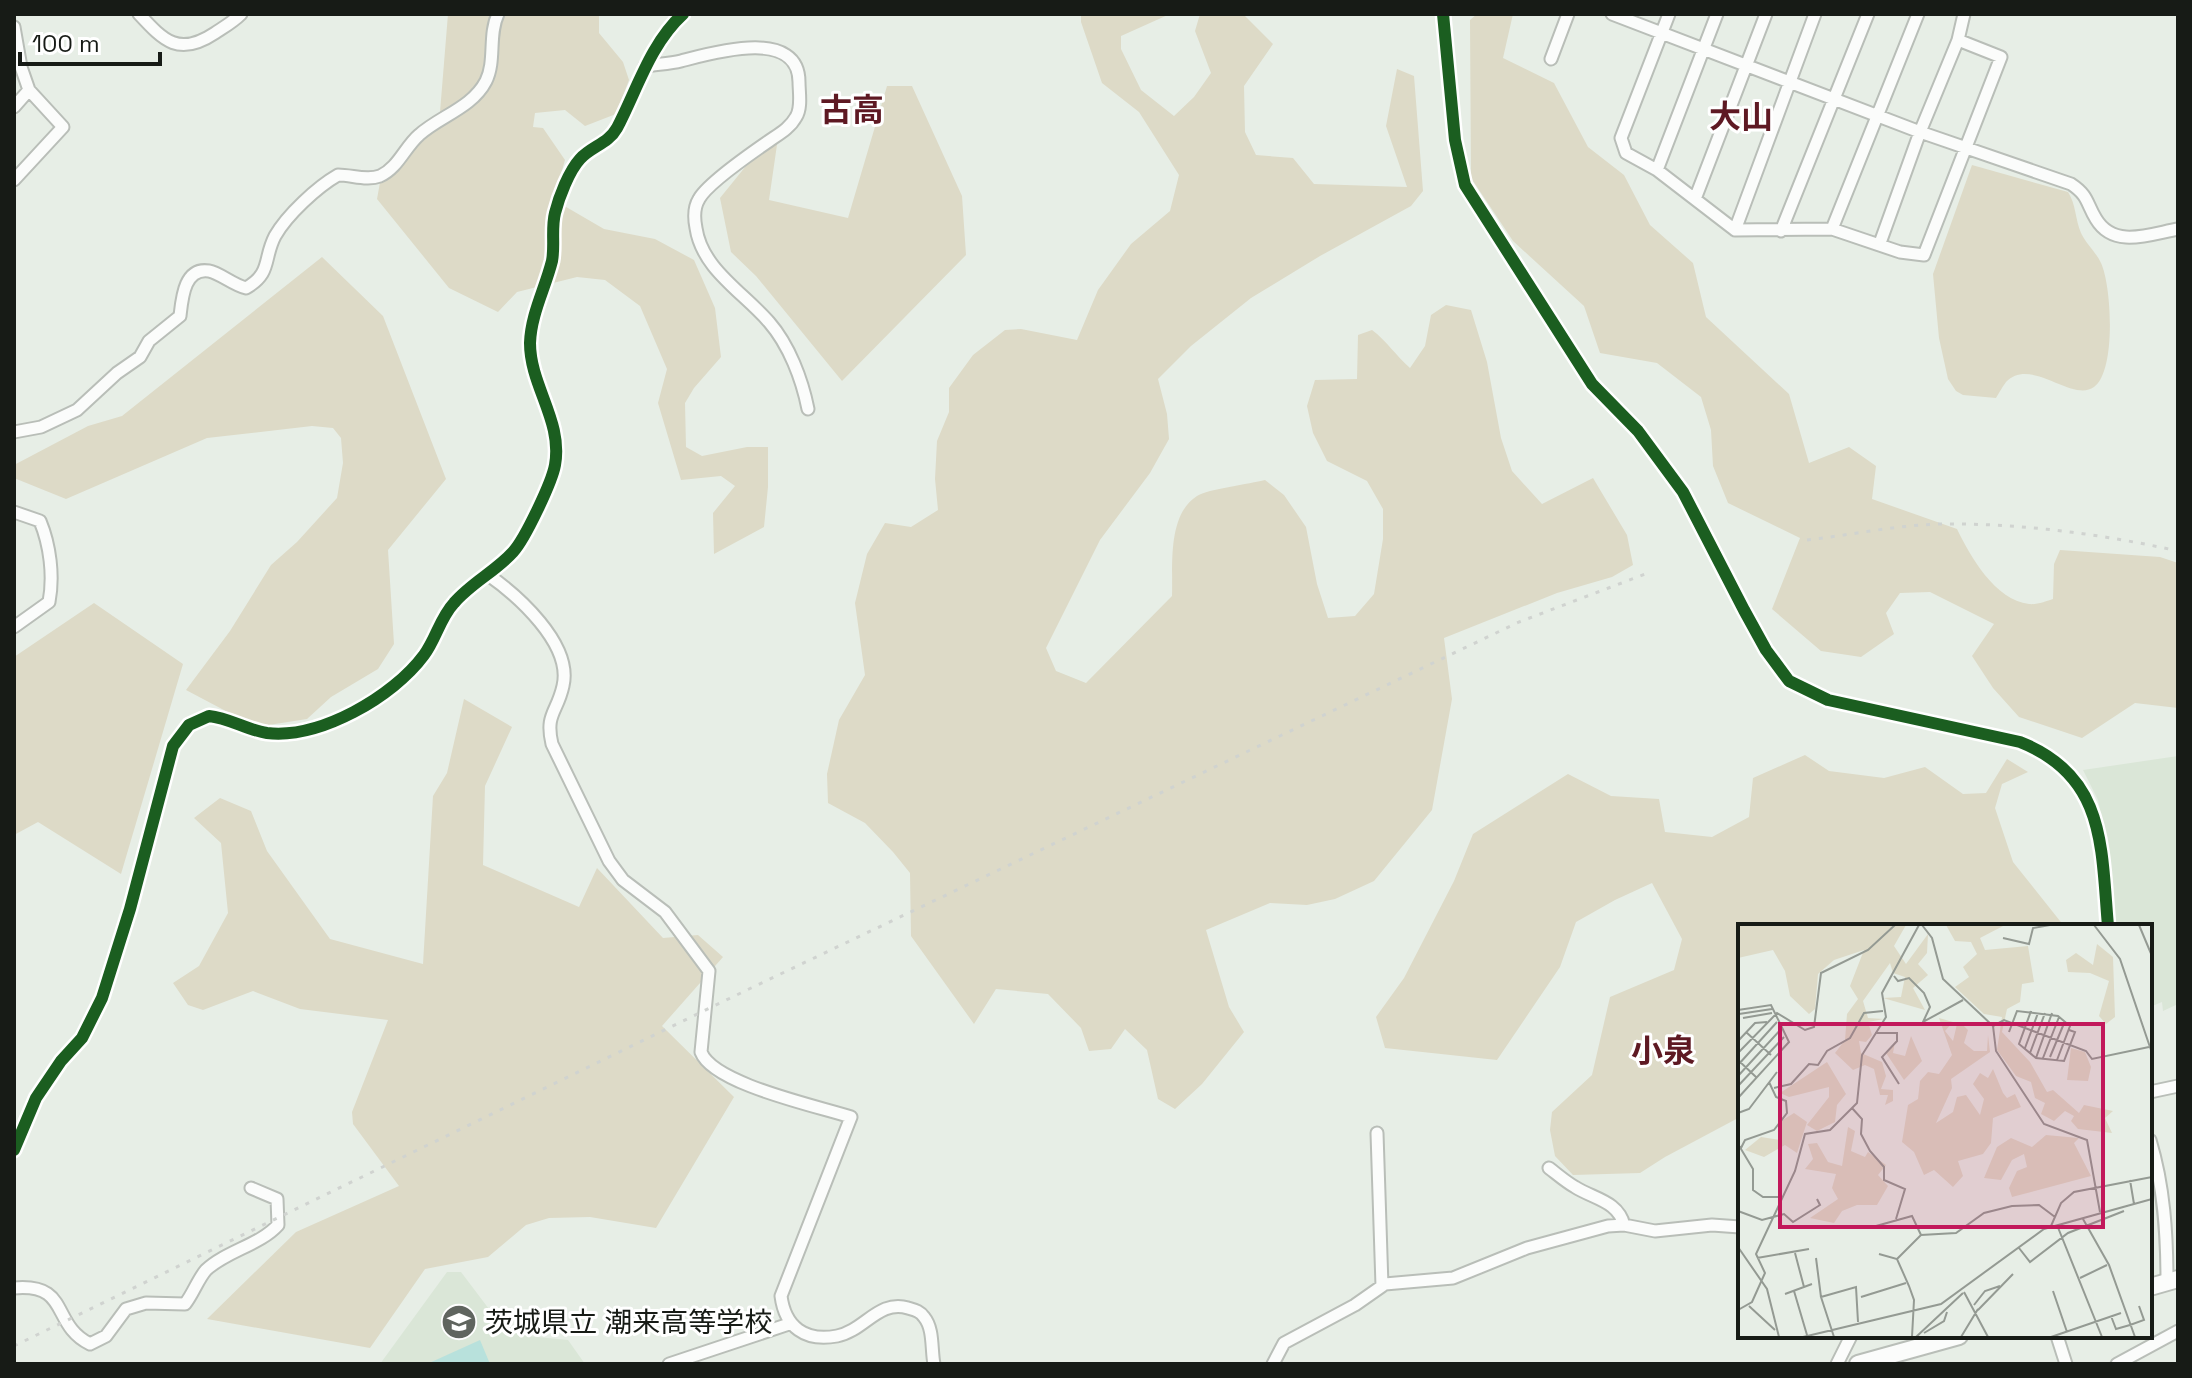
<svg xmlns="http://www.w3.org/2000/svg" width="2192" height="1378" viewBox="0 0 2192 1378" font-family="'Space Grotesk','Noto Sans JP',sans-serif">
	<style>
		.built { fill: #dae6d7 }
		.green { fill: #dddac7 }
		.water { fill: #b8e1dc }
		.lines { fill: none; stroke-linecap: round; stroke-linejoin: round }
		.minor-casing { stroke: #b9beb8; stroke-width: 15 }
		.highway-casing { stroke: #b9beb8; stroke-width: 20 }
		.minor { stroke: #fbfcfb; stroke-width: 11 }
		.highway { stroke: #fbfcfb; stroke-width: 16 }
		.rail { stroke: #d0d3d0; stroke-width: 3; stroke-dasharray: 4 8; stroke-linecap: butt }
		.cycleway-casing { stroke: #fff; stroke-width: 17 }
		.cycleway { stroke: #1b5e20; stroke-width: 12 }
		.labels { text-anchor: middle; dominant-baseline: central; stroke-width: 6; stroke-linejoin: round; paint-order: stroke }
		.poi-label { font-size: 28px; fill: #171b16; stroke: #fff; text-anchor: start }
		.quarter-label { font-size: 32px; font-weight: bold; fill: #5e1923; stroke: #fff }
		.inset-road { fill: none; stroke: #949a93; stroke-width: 2 }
		.view { fill: #c2185b; fill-opacity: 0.15; stroke: #c2185b; stroke-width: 4 }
		.inset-edge { fill: none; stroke: #171b16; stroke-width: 4 }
	</style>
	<rect width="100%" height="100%" fill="#e7eee6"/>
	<path class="built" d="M2178 756V1004L2163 1011 2162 1002 2150 1007V926H2116L2104 828 2098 800 2083 770Z
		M447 1272H461L489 1309 527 1336 568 1340 585 1364H380Z"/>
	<path class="green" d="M448 14H599V33L623 62 629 80 616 114 585 126 565 110 535 113 533 127 543 128 565 160 552 205 561 204 604 229 655 239 694 260 715 308 721 357 694 388 685 403 686 447 702 456 747 447H768V487L764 527 714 554 713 513 735 486 721 476 681 480 658 403 667 369 640 306 605 280 577 277 517 292 498 312 449 288 377 199 383 166 440 112Z
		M1081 14H1170L1121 36V49L1141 90 1174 116 1194 97 1211 73 1195 31 1200 14H1243L1273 44 1244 86 1245 132 1256 155 1293 158 1314 184 1407 187 1386 126 1397 69 1414 76 1423 191 1411 206 1320 256 1251 298 1191 346 1158 379 1167 414 1169 439 1150 473 1100 540 1046 648 1056 671 1086 683 1172 596C1173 566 1167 515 1197 496 1208 489 1250 484 1265 480L1284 495 1306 527 1317 584 1328 618 1355 616 1374 594 1383 539V509L1367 481 1327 461 1313 433 1307 406 1315 380 1357 379 1358 335 1372 330C1387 341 1396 356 1410 368L1425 346 1431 315 1446 305 1471 310 1487 362 1501 438 1512 471 1542 504 1593 478 1627 535 1633 565 1612 577 1557 593 1444 638 1452 699 1432 810 1374 881 1335 899 1307 905 1270 903 1206 930 1229 1007 1244 1032 1202 1084 1175 1109 1158 1099 1147 1050 1125 1029 1111 1049 1089 1051 1081 1028 1048 994 996 989 974 1024 911 936 910 873 893 852 865 823 828 803 827 774 839 720 865 675 855 603 867 554 885 523 911 527 938 510 935 479 937 441 949 412V388L973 355 1005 330 1021 329 1077 340 1098 290 1131 244 1170 211 1179 175 1139 112 1102 83 1081 22Z
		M1477 14H1513L1503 58 1554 83 1588 147 1624 175 1650 225 1693 263 1706 317 1789 394 1809 463 1849 447 1876 466 1872 499 1957 529C1970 556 1995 600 2029 604 2036 605 2047 601 2053 599L2054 564 2060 550 2160 557 2178 563V708L2135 703 2082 738 2019 717 1993 688 1972 656 1994 624 1930 592 1900 593 1886 613 1894 634 1861 657 1821 651 1772 609 1800 538 1728 503 1713 466 1711 430 1701 397 1657 363 1600 353 1584 306 1513 241 1471 178 1470 20Z
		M887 86H912L962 196 966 255 842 381 756 276 731 252 720 198 780 124 769 200 848 218Z
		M1972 165 2068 192C2076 204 2075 219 2081 233 2086 244 2096 252 2101 263 2112 287 2116 372 2094 387 2072 403 2031 356 2006 382 2003 386 1999 393 1996 398L1963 395 1956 391 1948 379 1939 338 1933 274Z
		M322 257 383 316 446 479 388 550 394 644 378 669 331 697 307 719 256 727 186 690 230 631 271 565 297 542 337 498 343 463 341 438 333 428 312 426 207 438 66 499 14 478V465L88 426 122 416Z
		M94 603 183 664 121 874 38 822 14 835V657Z
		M464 699 512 727 485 786 483 865 579 907 597 868 663 938 698 935 723 957 662 1026 734 1097 656 1228 590 1217 549 1218 526 1225 488 1257 425 1269 370 1348 207 1319 296 1232 399 1186 353 1124 352 1112 388 1020 300 1009 253 991 203 1010 188 1005 173 983 199 966 228 913 221 843 194 818 220 798 251 811 267 851 330 939 423 964 433 796 447 773Z
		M1805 755 1829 771 1884 778 1925 767 1963 794 1986 793 2007 759 2028 772 2002 784 1995 808 2013 862 2064 926H1740V1117L1665 1157 1640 1173 1573 1175 1555 1156 1550 1130 1552 1112 1592 1075 1610 997 1674 970 1682 939 1652 883 1615 900 1576 922 1560 967 1497 1060 1385 1048 1376 1017 1404 978 1454 881 1473 834 1568 774 1611 796 1659 799 1665 832 1712 837 1749 817 1753 778Z"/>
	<path class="water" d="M480 1340 490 1364H427Z"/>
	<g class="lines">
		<defs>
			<path id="minor" d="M139 14C164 41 179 57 215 33 224 27 233 22 241 14
				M1443 14 1455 140 1465 185 1592 384 1638 431 1683 492 1744 610 1766 650 1789 681 1828 700 2020 742C2106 776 2101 847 2108 926
				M1612 14 1920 132 2071 184C2089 196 2086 203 2096 219 2114 249 2150 234 2178 229
				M1669 14 1621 138 1626 153 1657 170 1735 230 1832 229 1900 252 1924 255 2001 57 1958 40
				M14 27 21 67 29 90 63 127 14 180
				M1551 59 1568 14
				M645 66C657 64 670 64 681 61 712 53 799 27 799 82 799 92 802 108 796 117 790 128 779 134 769 141 753 152 707 184 699 199 694 207 694 218 696 228 702 269 743 292 769 322 789 345 802 379 808 409
				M14 107 29 90
				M1657 170 1717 14
				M1695 199 1766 14
				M1832 229 1918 14
				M1735 230 1815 14
				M1781 231 1868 14
				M1880 243 1920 132 1958 40 1964 14
				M14 432 41 427 77 410 117 373 140 357 149 341 180 316C182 299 184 267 209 271 220 273 233 285 246 288 272 273 263 259 275 236 287 215 317 187 338 175 352 175 367 181 380 176 398 168 405 147 419 135 440 116 472 108 486 81 496 61 488 35 498 14
				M14 512 40 521C50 545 54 576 49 602L14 627
				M487 574C517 595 573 644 563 686 557 713 545 714 552 744L609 861 623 880 665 912 709 971 701 1052C713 1084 817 1106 851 1117L781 1296C785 1327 805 1342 837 1336 864 1331 879 1299 908 1308 915 1310 920 1311 924 1317 934 1329 931 1349 934 1364
				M2150 1092 2178 1086
				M1377 1133 1382 1286
				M2150 1140C2164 1186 2167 1234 2167 1282
				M14 1150 36 1098 61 1061 82 1038 102 998 130 909 173 746 189 725 209 716C229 718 247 730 267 733 320 739 393 697 424 655 436 639 440 618 454 603 471 583 496 571 513 552 525 539 552 482 555 465 563 421 530 386 530 343 531 314 545 289 552 261 555 246 551 229 555 213 559 197 569 171 580 159 592 146 608 144 617 128 637 90 650 44 683 14
				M1549 1168C1557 1174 1566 1182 1575 1187 1594 1199 1618 1201 1624 1225
				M14 1288C71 1283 50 1324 90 1344L106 1336 126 1309 146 1303 185 1304C193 1294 198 1279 206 1270 226 1251 260 1245 278 1225L277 1199 251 1188
				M2057 1336 2066 1364
				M669 1364 789 1324
				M1273 1364 1284 1343 1355 1305 1385 1284 1453 1278 1527 1248 1608 1226 1624 1225 1655 1231 1712 1225 1740 1227
				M1837 1364 1851 1336
				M2117 1364 2178 1331"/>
			<path id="highway" d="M2150 1287 2178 1279
				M1858 1364 1959 1336"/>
		</defs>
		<use href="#minor" class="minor-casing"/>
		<use href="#highway" class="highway-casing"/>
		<use href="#minor" class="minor"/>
		<use href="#highway" class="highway"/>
		<path class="rail" d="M1807 540C1851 535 1897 525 1941 524 2020 523 2101 534 2178 551
			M14 1346 749 989 1519 622 1648 573"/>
		<defs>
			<path id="cycleway" d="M1443 14 1455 140 1465 185 1592 384 1638 431 1683 492 1744 610 1766 650 1789 681 1828 700 2020 742C2106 776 2101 847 2108 926
				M14 1150 36 1098 61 1061 82 1038 102 998 130 909 173 746 189 725 209 716C229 718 247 730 267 733 320 739 393 697 424 655 436 639 440 618 454 603 471 583 496 571 513 552 525 539 552 482 555 465 563 421 530 386 530 343 531 314 545 289 552 261 555 246 551 229 555 213 559 197 569 171 580 159 592 146 608 144 617 128 637 90 650 44 683 14"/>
		</defs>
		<use href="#cycleway" class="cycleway-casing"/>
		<use href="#cycleway" class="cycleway"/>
	</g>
	<defs>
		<symbol id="school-disc" viewBox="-11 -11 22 22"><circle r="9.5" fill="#60655f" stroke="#fff"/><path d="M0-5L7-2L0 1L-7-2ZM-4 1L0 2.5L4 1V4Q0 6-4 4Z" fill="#fff"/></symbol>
	</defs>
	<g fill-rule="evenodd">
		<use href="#school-disc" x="439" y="1302" width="40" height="40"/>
	</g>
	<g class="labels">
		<g class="poi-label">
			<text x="485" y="1322">茨城県立 潮来高等学校</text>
		</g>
		<g class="quarter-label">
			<text x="852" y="110">古高</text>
			<text x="1741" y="117">大山</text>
			<text x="1663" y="1051">小泉</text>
		</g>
	</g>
	<g transform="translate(1738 924)">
		<rect width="414" height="414" fill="#e7eee6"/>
		<path d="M0 1H168L156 22 168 40 190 10 189 29 180 40 190 51 175 64 187 86 145 74 163 73 167 53 155 49 152 39 125 77 130 94 146 95 130 98 134 111 128 118 121 117 123 129 144 138 148 152 143 165 155 166V177L147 181 150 171H142L136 145 127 141 115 146 97 129 107 116 109 90 120 75 112 62 126 26 96 36 80 50 77 85 71 90 52 72 47 47 35 26 0 34ZM208 1H267L242 14 247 26 290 22 296 58 284 60 282 78 269 85 264 108 292 138 309 168 315 166 341 189 346 181 375 187 367 194 374 209 340 205 333 197 336 192 327 187 316 197 303 190 307 179 297 174 293 158 278 152 259 126 264 93 246 90 217 63 231 53 225 43 239 30 233 18 217 17ZM359 20 375 33 377 93 368 100 361 92 371 57 352 49 330 48 328 36 338 29 355 41ZM201 94 215 98 207 107 215 117 219 100 225 101 230 106 226 119 236 127H249L250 111 252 128 213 155 214 164 198 199 215 188 219 173 228 171 242 191 246 175 235 160 242 149 250 154 255 145 265 169 269 174 277 170 283 183 255 194 253 219 245 230 220 237 225 252 215 263 196 246 186 251 176 228 164 218 170 181 180 175 182 157 190 148 201 150 214 131ZM173 112 184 137 166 156 148 129 157 118 155 129 167 132ZM333 124 347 128 353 143 350 157 329 156ZM89 138 108 170 99 181 97 198 79 207 69 201 91 173V163L51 173 42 169ZM56 189 69 198 59 229 47 221 26 233 7 226 23 213 42 216 40 199ZM110 203 117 207 113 227 127 233 130 228 148 241 140 251 150 262 139 281H119L104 287 96 299 72 294 100 275 94 264 98 250 67 245 75 235 70 220 79 219 90 238 104 242ZM308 211 341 214 336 219 353 252 274 273 271 264 279 247 289 243 286 230 274 236 263 256 246 254 259 223 273 214 294 223Z" fill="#dddac7"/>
		<path class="inset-road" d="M184 1 194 14 205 55 255 102 258 127 306 200 349 216 362 288M356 1 382 35 414 129M401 1 414 32M265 14 291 20 295 4 312 1M156 52 160 57 171 54 186 69 192 83 185 98 225 76M0 86 33 81 51 118 0 174M293 87 281 120 298 134 326 137 337 108 331 106M1 90 34 85M5 94 34 89M255 102 266 96 348 127 354 135 411 123M8 108 33 131M271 108 279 87 320 92 332 102 319 136M137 109H159V117L144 133 161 160M0 117 17 99 29 98M287 124 300 89M0 129 39 89 67 106 76 103 83 49 130 26 157 1M292 129 307 89M312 133 327 97M298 134 314 89M305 134 321 93M0 136 18 153M0 141 39 98M0 152 44 104M0 162 46 113M36 164 53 160 71 140 80 141 89 127 112 114 126 89 145 87M114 184 124 195 123 210 132 227 146 243V256L167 265 158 295M0 189 11 185 39 148M0 220 15 245V266L25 273H42M3 224 7 216 36 206 49 189 48 177 38 173 31 158M392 256 396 280M0 287 24 296 46 290 55 298 82 281 79 275M345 295 371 341 397 413M319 301 364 413M138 302 174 292 183 311M313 302 323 279 336 268 414 253M0 323 29 365 41 413M281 324 292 338 330 309 386 287M57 329 66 363M141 330 159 335 171 362 176 376 174 413M19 334 71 325M78 334 83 373M159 335 183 311 218 309 246 289 274 282 301 281 317 293M342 354 369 341M56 367 69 411M315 367 329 408M226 368 250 413M47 370 74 360M123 373 168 359M236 381 247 367 262 362M11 382 37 406M0 386 14 378 27 349 18 330 57 247 67 210 92 206 119 179 124 131 148 93 144 69 181 1M240 386 275 350M373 392 378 405 392 401 406 396 401 382M186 409 206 397 209 388M65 413 203 380 306 305 414 275M96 413 83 373 118 363 120 398M178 413 225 369M223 413 240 385M313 413 383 389"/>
		<path class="view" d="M42 100H365V303H42Z"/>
		<rect width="414" height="414" class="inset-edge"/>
	</g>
	<rect width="2192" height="1378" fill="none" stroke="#171b16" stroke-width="32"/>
	<path d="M20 52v12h140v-12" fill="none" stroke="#171b16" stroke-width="4"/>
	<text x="32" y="52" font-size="24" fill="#171b16" stroke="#ffffff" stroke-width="6" paint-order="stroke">100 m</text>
</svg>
